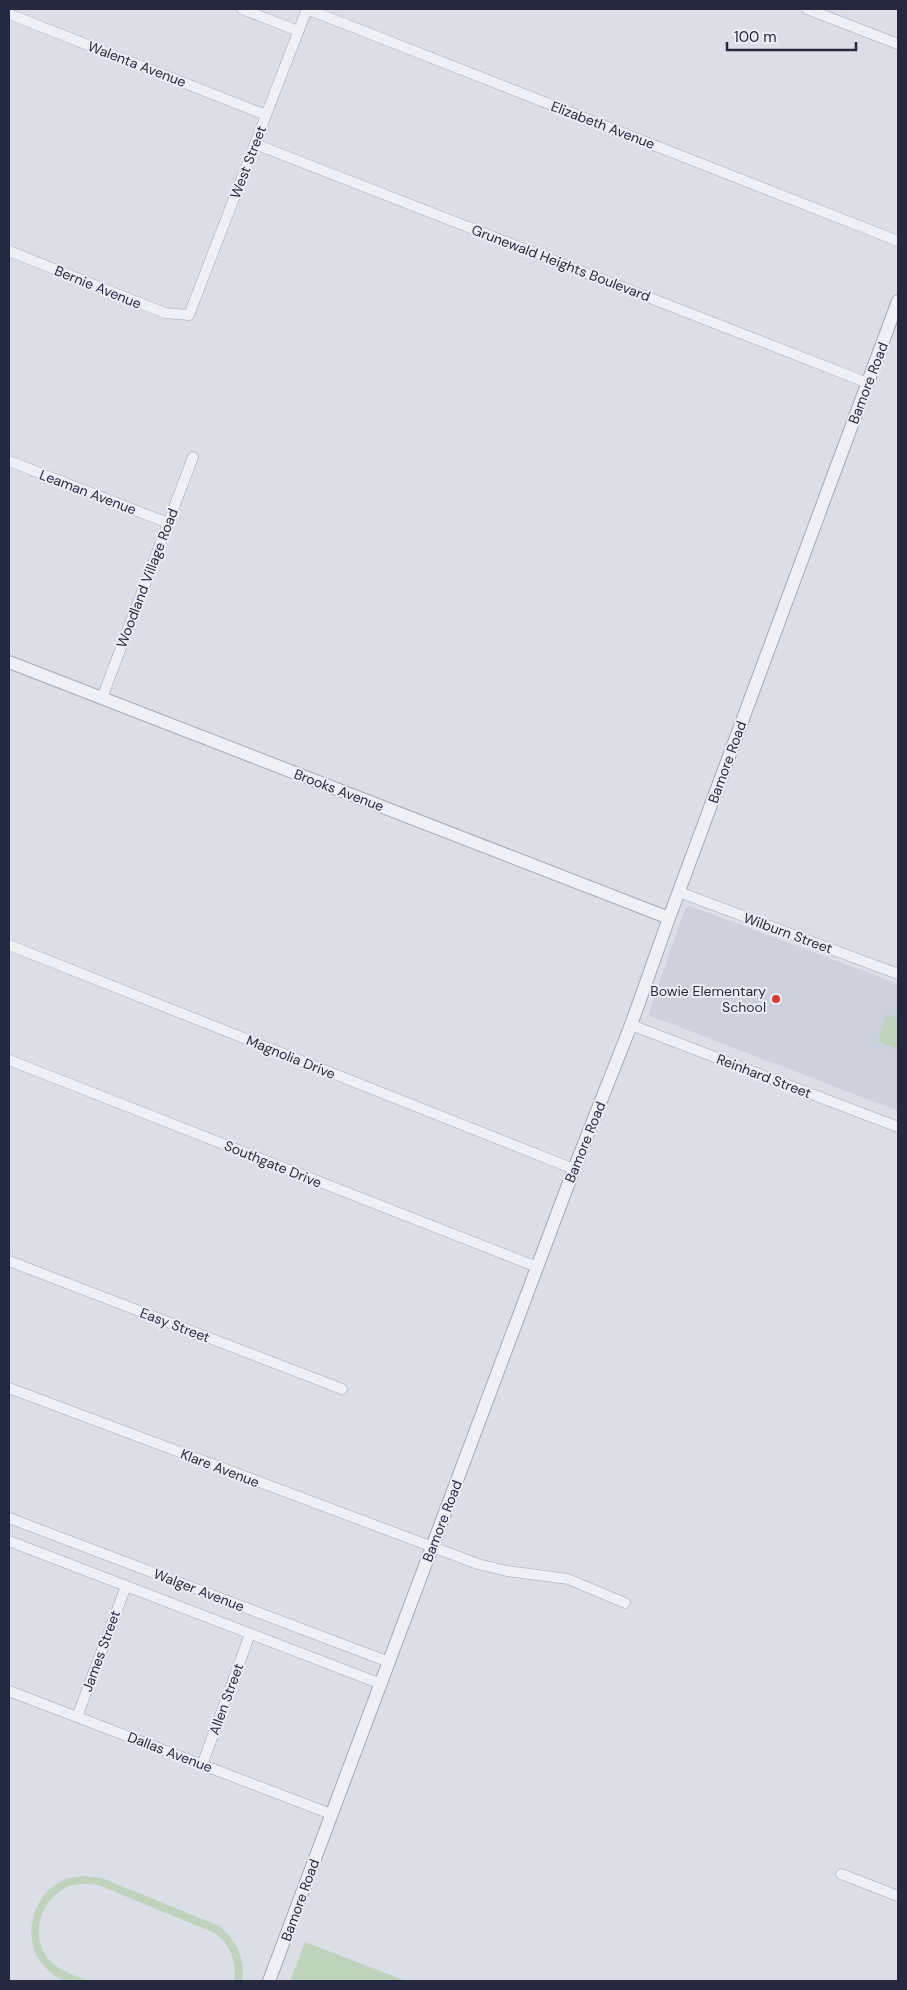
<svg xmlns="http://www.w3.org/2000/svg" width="907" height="1990" viewBox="0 0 907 1990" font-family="'DM Sans',sans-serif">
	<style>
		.built { fill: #cdd1dd }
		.green { fill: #bed2bc }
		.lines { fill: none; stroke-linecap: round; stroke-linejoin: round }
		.minor-casing { stroke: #a5a8b5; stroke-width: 11 }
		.tertiary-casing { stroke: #a5a8b5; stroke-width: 14 }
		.minor { stroke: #eff0f5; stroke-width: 10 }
		.tertiary { stroke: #eff0f5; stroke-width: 12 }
		.poi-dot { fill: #d93934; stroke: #ebedf5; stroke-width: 2 }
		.labels { text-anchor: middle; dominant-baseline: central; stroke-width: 4; stroke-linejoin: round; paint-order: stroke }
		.street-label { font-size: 14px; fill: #24293f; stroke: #ebedf5 }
		.poi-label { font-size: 14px; fill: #24293f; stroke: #ebedf5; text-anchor: end }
	</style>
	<rect width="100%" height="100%" fill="#dcdee7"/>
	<path class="built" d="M690 906 898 984V1111L648 1015 685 909Z"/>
	<path class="green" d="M889 1015 898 1018V1049L878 1042 885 1016Z
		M84 1876 102 1878 219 1926C236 1940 246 1959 242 1981H234C237 1962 231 1945 215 1933L98 1885C88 1884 77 1883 67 1887 42 1899 30 1932 46 1956 56 1970 73 1975 89 1981 81 1981 72 1983 65 1981 58 1979 51 1973 46 1968 21 1944 30 1900 58 1883 66 1878 75 1877 84 1876Z
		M305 1942 406 1981H290Z"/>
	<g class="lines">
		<defs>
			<path id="minor" d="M242 9 298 31
				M307 9 898 241
				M807 9 898 44
				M9 14 266 115
				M255 144 868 383
				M9 251 165 313 189 315 307 9
				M9 461 168 523
				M102 698 193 457
				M679 892 898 974
				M9 945 574 1169
				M631 1025 898 1127
				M9 1060 537 1267
				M9 1261 342 1389
				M9 1388 478 1564 507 1571 568 1579 625 1603
				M9 1518 389 1662
				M9 1541 381 1684
				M9 1691 331 1814
				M77 1717 126 1586
				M202 1765 250 1634
				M841 1874 898 1896"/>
			<path id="tertiary" d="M9 662 669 918
				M269 1981 574 1169 631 1025 669 918 898 301"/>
		</defs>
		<use href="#minor" class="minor-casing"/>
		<use href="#tertiary" class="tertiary-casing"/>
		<use href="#minor" class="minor"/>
		<use href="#tertiary" class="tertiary"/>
	</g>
	<circle class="poi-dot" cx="776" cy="999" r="5"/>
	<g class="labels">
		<g class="street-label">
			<text transform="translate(137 64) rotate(21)">Walenta Avenue</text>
			<text transform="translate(603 125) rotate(21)">Elizabeth Avenue</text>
			<text transform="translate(248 162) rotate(-69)">West Street</text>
			<text transform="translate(561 263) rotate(21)">Grunewald Heights Boulevard</text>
			<text transform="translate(98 287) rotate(22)">Bernie Avenue</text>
			<text transform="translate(868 383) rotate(-69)">Bamore Road</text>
			<text transform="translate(88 492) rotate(21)">Leaman Avenue</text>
			<text transform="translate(147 578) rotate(-69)">Woodland Village Road</text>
			<text transform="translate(727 762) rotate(-70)">Bamore Road</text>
			<text transform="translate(339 790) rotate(21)">Brooks Avenue</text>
			<text transform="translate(788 933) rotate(20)">Wilburn Street</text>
			<text transform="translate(291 1057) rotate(22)">Magnolia Drive</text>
			<text transform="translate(764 1076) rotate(21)">Reinhard Street</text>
			<text transform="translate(585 1142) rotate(-68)">Bamore Road</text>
			<text transform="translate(273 1164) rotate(22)">Southgate Drive</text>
			<text transform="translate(175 1325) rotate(21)">Easy Street</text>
			<text transform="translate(220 1468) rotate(21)">Klare Avenue</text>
			<text transform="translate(442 1521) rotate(-69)">Bamore Road</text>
			<text transform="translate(199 1590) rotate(21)">Walger Avenue</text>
			<text transform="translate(101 1651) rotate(-70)">James Street</text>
			<text transform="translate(226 1699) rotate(-70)">Allen Street</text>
			<text transform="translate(170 1752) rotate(21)">Dallas Avenue</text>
			<text transform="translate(300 1900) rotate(-70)">Bamore Road</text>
		</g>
		<g class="poi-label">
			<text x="766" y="991">Bowie Elementary<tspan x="766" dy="16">School</tspan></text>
		</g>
	</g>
	<rect width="907" height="1990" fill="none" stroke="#24293f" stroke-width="20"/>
	<path d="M727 42v8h129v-8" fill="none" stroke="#24293f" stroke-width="2.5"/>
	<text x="734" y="42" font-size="15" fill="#24293f" stroke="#ebedf5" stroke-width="4" paint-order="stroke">100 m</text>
</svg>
